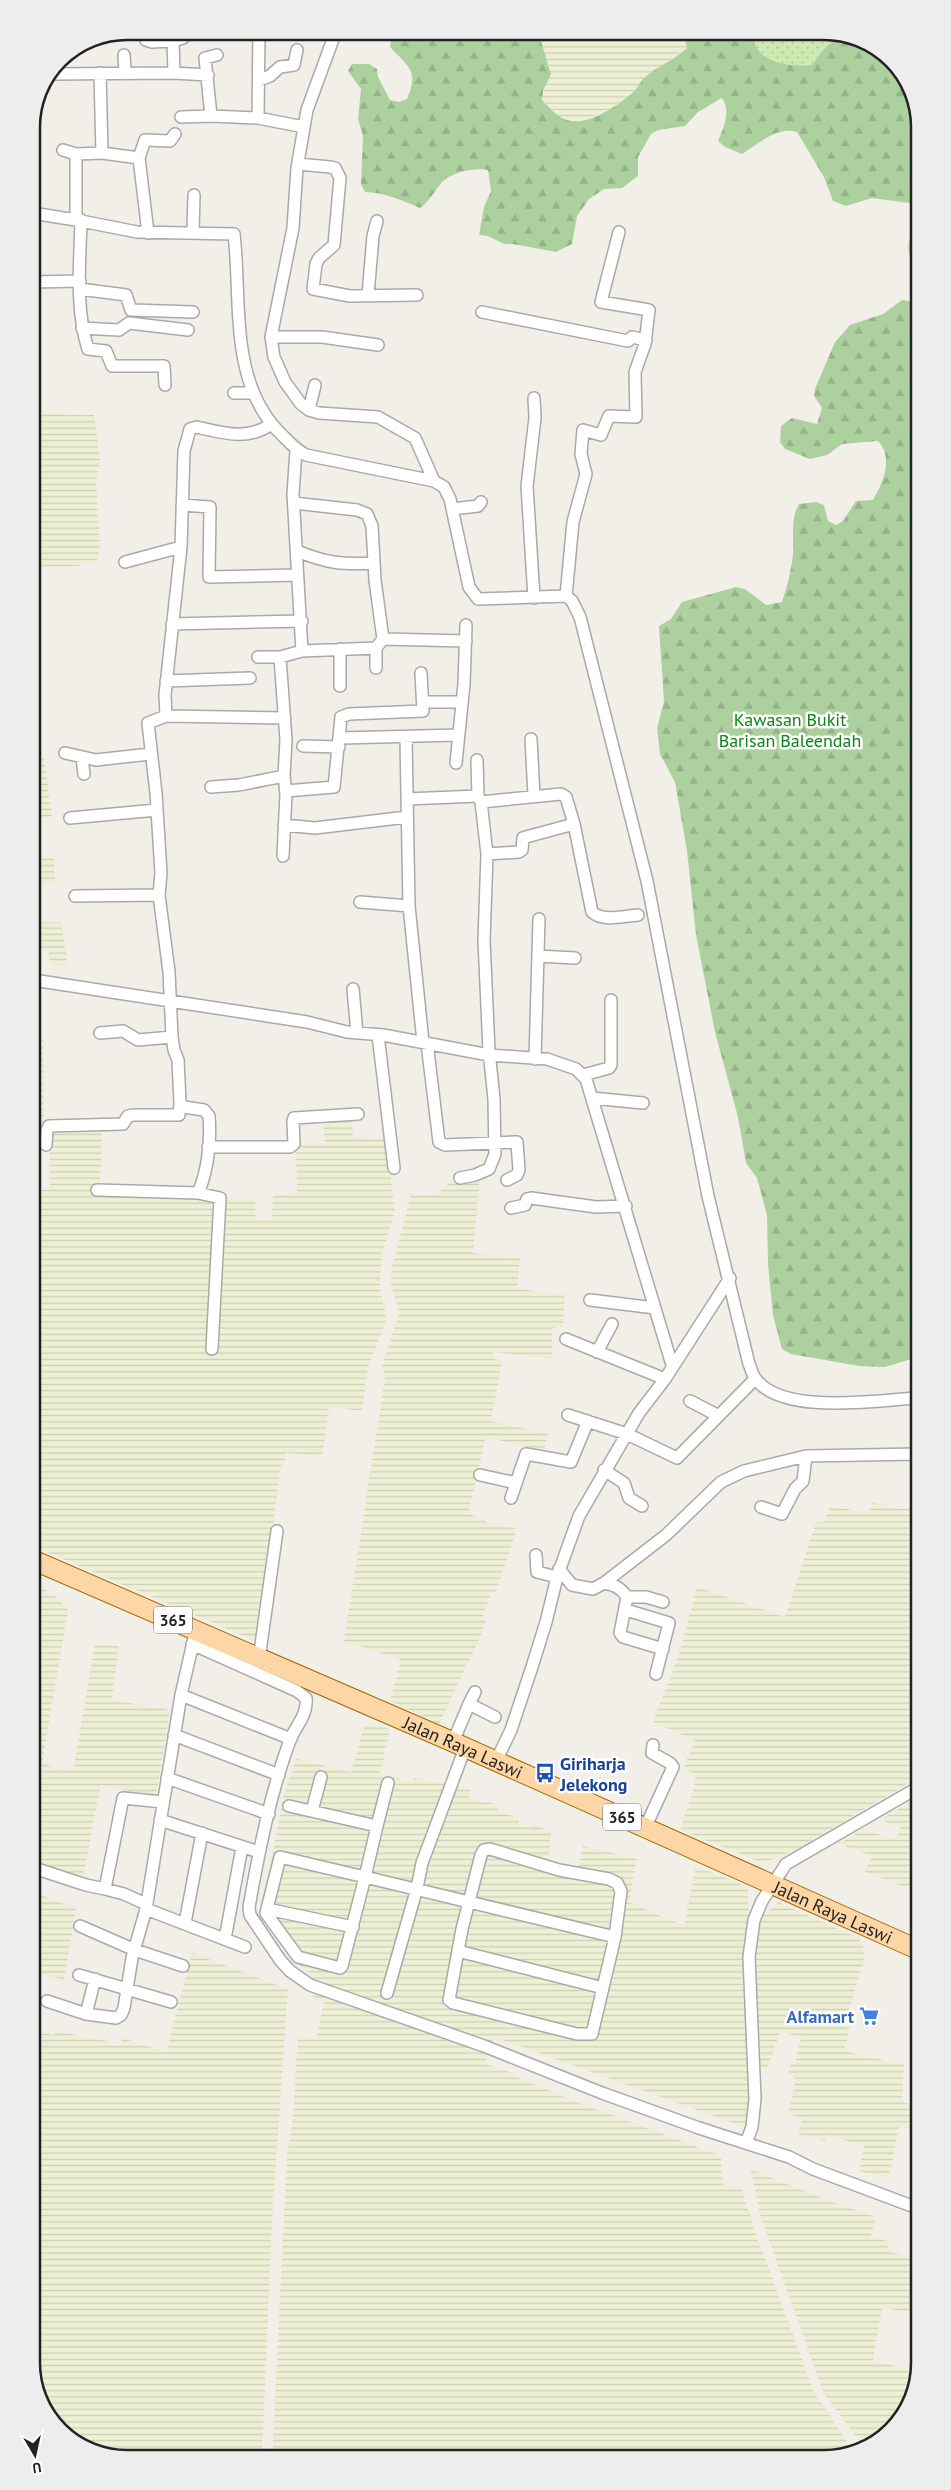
<svg xmlns="http://www.w3.org/2000/svg" width="951" height="2490" viewBox="0 0 951 2490" font-family="'PT Sans',sans-serif">
	<style>
		.farmland { fill: url(#farmland-rules) }
		.grass { fill: url(#grass-dots) }
		.forest { fill: url(#forest-firs) }
		.lines { fill: none; stroke-linecap: round; stroke-linejoin: round }
		.street-casing { stroke: #a9a9a9; stroke-width: 14 }
		.primary-casing { stroke: #a06b00; stroke-width: 21 }
		.street { stroke: #fff; stroke-width: 11 }
		.primary { stroke: #fcd6a4; stroke-width: 19 }
		.labels { text-anchor: middle; dominant-baseline: central; stroke-width: 5; stroke-linejoin: round; paint-order: stroke }
		.shield { fill: #fff; stroke: #646464; stroke-width: 1 }
		.shield-label { font-size: 16px; font-weight: bold; fill: #222 }
		.park-label { font-size: 18px; fill: #0c8416; stroke: #fff }
		.street-label { font-size: 18px; fill: #222; stroke: #fff }
		.transit-label { font-size: 18px; font-weight: bold; fill: #164399; stroke: #fff; text-anchor: start }
		.shop-label { font-size: 18px; font-weight: bold; fill: #366cbe; stroke: #fff; text-anchor: end }
		.rim { fill: none; stroke: #222; stroke-width: 2.5 }
	</style>
	<defs>
		<pattern id="farmland-rules" width="6" height="5" patternUnits="userSpaceOnUse" patternTransform="scale(1.25)"><rect width="6" height="5" fill="#eef0d5"/><path d="M0 2.5h6" fill="none" stroke="#ccceb7"/></pattern>
		<pattern id="grass-dots" width="8" height="8" patternUnits="userSpaceOnUse" patternTransform="scale(1.25)"><rect width="8" height="8" fill="#cdebb0"/><path d="M2 2h.1M6 6h.1" fill="none" stroke="#b0c997" stroke-width="1.8" stroke-linecap="round"/></pattern>
		<pattern id="forest-firs" width="22" height="20" patternUnits="userSpaceOnUse" patternTransform="scale(1.25)"><rect width="22" height="20" fill="#add19e"/><path d="M5 1l3.5 6h-7zM16 11l3.5 6h-7z" fill="#95b388"/></pattern>
	</defs>
	<rect width="100%" height="100%" fill="#f2efe9"/>
	<path class="farmland" d="M542 31H642L660 34 680 31 684 36 687 48 644 79 632 93 610 109 585 120 568 121 560 117 542 100 550 66 546 59 541 41Z
		M32 413 94 415 100 459 96 481 100 546 97 561 77 566 32 567Z
		M32 727 38 736 46 770 52 817H32Z
		M32 856 54 858 55 883 33 884Z
		M33 922H61L68 965H50L48 949 33 948Z
		M43 1040 44 1143 33 1144V1041Z
		M351 1118 353 1138 386 1139 395 1210 381 1257 380 1289 387 1319 368 1367 362 1411 329 1407 322 1456 286 1453 284 1464 281 1465 258 1642 33 1546V1190H50L49 1128 102 1125 100 1186 216 1200 255 1199 256 1220H272L273 1196 297 1193 296 1144 325 1143 322 1119Z
		M480 1176 473 1253 520 1258 517 1289 565 1294 563 1326 552 1328V1359L493 1352V1359L502 1361 491 1421 548 1434 544 1451 486 1437 468 1514 485 1519V1522L517 1529 496 1592 491 1594 482 1618 486 1620 481 1635 439 1724 390 1701 401 1660 344 1641 385 1378 382 1366 399 1313 391 1285 392 1268 411 1194 436 1195 450 1182Z
		M873 1503 901 1509 918 1508 919 1777 799 1848 775 1859 761 1862 680 1830 694 1788 696 1774 683 1769 695 1741 653 1722 679 1654 697 1587 785 1617 816 1522H824L830 1507 868 1512Z
		M33 1579 39 1581 49 1595 53 1594 68 1609 42 1764 73 1771 95 1644 119 1646 112 1700 170 1710 156 1797 101 1785 82 1882 34 1873Z
		M365 1723 390 1729 380 1774 412 1782 414 1778 470 1788 469 1799 486 1803 487 1801 499 1806 498 1812 519 1818V1825L529 1828 532 1823 551 1832 548 1862 578 1871 583 1846 637 1859 629 1902 684 1926 696 1866 748 1887 751 2089 747 2128 494 2037 485 2064 513 2073 514 2076 582 2104 695 2146 716 2154 721 2159 723 2185 741 2187 757 2237 814 2392 854 2452 849 2455 272 2458 287 2157 293 2117 298 2035 316 2038 324 2002 311 1996 310 1973 297 1964 284 1949 262 1910 284 1794 296 1759 351 1772Z
		M919 1797V1892L865 1872 872 1856 839 1844 862 1830 896 1839 901 1827 880 1820Z
		M34 1892 76 1909 64 1980 37 1973 38 2033 54 2035 55 2031 107 2041V2044L120 2046 122 2038 166 2052 192 1953 288 1989 272 2218 262 2458 121 2459 64 2435 35 2388Z
		M781 1900 782 1904 859 1938 865 1951 863 1964 846 2020 851 2023 844 2051 904 2065 902 2102 919 2106V2192L913 2190 919 2156 915 2145 918 2131 899 2126 889 2178 859 2171 864 2146 828 2135 825 2141 798 2134 802 2118 788 2114 796 2079 788 2074 791 2064H795L801 2037 780 2032 767 2070 758 2067 754 2001 755 1932 762 1916Z
		M751 2171H756L829 2201 876 2217 871 2235 889 2242 888 2251 920 2260 918 2313 882 2308 873 2361 909 2369 903 2413 900 2421 863 2446 824 2394 761 2218Z"/>
	<path class="grass" d="M754 31H830L839 35 822 51 812 65C789 67 764 64 753 41Z"/>
	<path class="forest" d="M392 31H542L541 41 551 74 543 91 542 100C548 106 555 114 562 118 584 130 615 107 631 94 636 90 639 84 643 79 656 67 674 60 687 48L684 36 680 31H754C750 62 789 67 812 65L822 51 839 35 887 55 916 102 917 260 910 257C903 237 923 221 909 203L872 198 846 206 833 201 824 177 797 132C777 126 758 144 742 154L725 147 718 141C724 127 731 111 722 98L698 112 685 126 658 130 651 134 638 157V176L622 188 604 189 589 199 577 216 572 244 556 252 513 244H504L488 236 479 235 484 207 491 191 488 170C476 167 452 172 443 181 435 190 430 201 420 208 403 201 384 192 365 192L361 184 363 136 358 119 361 89 348 71 352 64H369L377 69 378 77 390 100 399 102 407 99C419 71 409 67 390 47Z
		M902 300 917 302 918 1357 885 1367 859 1366 791 1354 782 1349 773 1315 768 1264 767 1215 757 1178 746 1163 738 1117 715 1032 696 935 687 851 675 782 660 754 657 728 664 702 659 626 671 619 682 602 736 587 745 589 766 605 782 602C787 587 791 571 793 555 794 539 790 519 799 504L816 502 824 505 828 521 836 525 843 521 856 501 873 500C883 483 894 458 878 441L842 444 827 455 810 459 785 449 780 442 781 426 792 418 817 424 822 408 814 396 815 389 835 342 850 325 883 314Z"/>
	<g class="lines">
		<defs>
			<path id="street" d="M259 31 258 118 304 127
				M336 31 307 110 297 168 293 228 271 337 274 357 285 382 301 404 309 410 319 413 378 417 415 438 434 481
				M173 41 183 38 184 31
				M124 55 125 72
				M174 73 208 75
				M53 74 174 73 173 41 152 42 146 40 145 31
				M259 80 270 76 280 67 294 65 297 50
				M211 116 205 58 217 55
				M181 117 211 116 258 118
				M63 150 76 154 102 153 100 73
				M102 153 139 158 148 233
				M76 154V220
				M139 158 145 140 170 141 175 134
				M298 164 330 167 335 168 340 178 334 245 319 258 316 264 313 289 350 296 417 295
				M32 213 76 220 137 232 234 234C242 302 228 384 283 436 290 443 296 450 306 455L434 481 444 487 450 499 469 587 478 599 566 596 572 601 580 617 647 881 708 1196 749 1364C751 1368 752 1374 755 1378 781 1416 878 1400 918 1398
				M81 220C80 262 75 309 88 349L106 351 112 366H164L165 385
				M193 232 194 195
				M32 282 80 281
				M80 289 126 295 131 310 193 312
				M368 295 373 236 377 221
				M482 312 628 341 632 337 646 340
				M82 328 119 330 129 323 188 330
				M271 337H322L378 345
				M234 393H252
				M534 398 535 418 527 486 534 598
				M309 410 315 385
				M296 450 293 494 302 651
				M182 505 210 507 209 577 297 575
				M452 509 478 506 481 502
				M297 551C326 563 343 565 374 563
				M125 562 181 547
				M566 596 573 522 586 474 581 454 583 430 601 435 609 416 636 417 635 372 645 344 649 310 601 302 619 232
				M172 624 302 621
				M383 639 466 641
				M376 648V668
				M340 649V686
				M258 657H280L302 651 376 648 383 639 375 580 372 526 367 514 357 510 294 503
				M280 657 286 740 284 776
				M166 681 250 678
				M424 702H462
				M166 716 285 718
				M406 737 409 906 423 1042
				M341 738 458 735
				M531 739 534 795
				M303 746 339 747
				M65 753 96 760 150 754
				M82 758 84 774
				M477 760 478 796
				M456 763 464 684 466 625
				M211 787 239 785 284 776 286 794 283 856
				M286 791 334 787 341 717 349 714 423 711 421 673
				M407 799 478 796 481 802 487 854 484 940 489 1051 494 1099 495 1154 489 1169 475 1175 460 1178
				M481 802 561 794 566 797 574 824
				M70 818 157 810
				M284 825 315 828 407 817
				M487 854 519 852 522 850 523 838 526 837 574 824 592 912C603 922 624 916 638 915
				M75 896 159 895
				M360 902 409 906
				M538 956 575 958
				M33 980 307 1022 347 1032 383 1035 489 1055 547 1059 576 1069 586 1079 672 1365
				M353 989 357 1033
				M100 1033 123 1031 138 1040 172 1037
				M378 1035 394 1168
				M427 1043 439 1142 445 1145 517 1142 519 1170 517 1175 507 1180
				M535 1059 539 919
				M583 1075 609 1068 611 1065V1000
				M592 1098 643 1103
				M46 1145 47 1130 49 1126 123 1124 128 1116 133 1115H179L180 1103
				M208 1147H290L294 1144 293 1121 294 1118 358 1114
				M97 1190 198 1193 220 1198 212 1349
				M198 1193C208 1171 211 1140 209 1116L204 1110 184 1107 180 1103 178 1060 174 1050 172 1037 169 972 159 895 161 873 156 793 148 723 166 716 165 695 181 547 184 451 190 429 197 427C223 433 248 441 271 424
				M511 1208 525 1205 527 1199 531 1198 596 1207 626 1206
				M590 1300 655 1308
				M566 1339 665 1379
				M597 1352 612 1324
				M690 1401 717 1415
				M568 1415 627 1434 677 1458 755 1379
				M604 1470 624 1483 629 1498 642 1506
				M480 1475 516 1483
				M511 1498 526 1454 571 1462 588 1421
				M761 1507 782 1514 795 1489 803 1481 806 1456
				M536 1555 537 1572 557 1577
				M559 1569 572 1585 593 1589 604 1583 666 1535 721 1482 744 1471 806 1456 918 1454
				M604 1583C615 1585 621 1588 627 1597L620 1633 623 1637 663 1649
				M627 1597H646L663 1602
				M626 1610 669 1623 656 1674
				M192 1644 297 1691 306 1698C308 1714 296 1726 290 1740 270 1794 259 1851 249 1907L250 1915 280 1960 290 1971 310 1985 484 2046 602 2093 699 2128 789 2157 813 2169 920 2209
				M259 1659 277 1531
				M181 1695 291 1739
				M469 1704 475 1692
				M174 1735 279 1775
				M453 1742 469 1704 495 1717
				M496 1761 511 1730 532 1667 546 1622 557 1577 579 1516 639 1413 665 1379 730 1278
				M167 1778 269 1814
				M289 1806 377 1826 365 1877 280 1857 266 1913 298 1957 340 1968 342 1966 365 1877 615 1937
				M312 1811 321 1777
				M160 1820 259 1852
				M377 1826 388 1783
				M645 1828 673 1767 670 1763 652 1753 653 1745
				M490 1849 559 1870 609 1879 617 1883 621 1891 615 1937 592 2034H577L453 2003 449 2000 462 1929 481 1855 484 1850Z
				M34 1868 86 1885 105 1889
				M146 1904 124 1894 105 1889 123 1798 163 1802
				M146 1909 245 1947
				M267 1909 353 1927
				M185 1923 202 1833
				M80 1926 135 1950 183 1966
				M225 1939 242 1847
				M458 1951 603 1988
				M79 1975 171 2002
				M387 1993 417 1888 422 1863 465 1748
				M47 2001 86 2014 95 1979
				M86 2014 116 2018 121 2015 124 2008 132 1958 146 1909 181 1695 194 1638
				M746 2143 752 2127 755 2099 749 1957 754 1920 762 1901 786 1864 919 1787"/>
			<g id="primary">
				<path id="s1" d="M33 1560 453 1742 919 1950"/>
			</g>
		</defs>
		<use href="#street" class="street-casing"/>
		<use href="#primary" class="primary-casing"/>
		<use href="#street" class="street"/>
		<use href="#primary" class="primary"/>
	</g>
	<defs>
		<symbol id="bus-bare" viewBox="-9 -9 18 18"><path d="M-5-6H5V4H4V6H2V4H-2V6H-4V4H-5ZM-3.5-4V0h7V-4ZM-3.5 1.2v1.5H-2V1.2ZM2 1.2v1.5H3.5V1.2Z" fill="#1a4fb4" stroke="#fff" stroke-width="2.5" paint-order="stroke"/></symbol>
		<symbol id="supermarket-bare" viewBox="-9 -9 18 18"><path d="M-6-5.5h2.5l.6 2H6L4.5 2H-2.5L-4.4-4H-6ZM-1.5 3.2a1.3 1.3 0 1 0 .1 0ZM3 3.2a1.3 1.3 0 1 0 .1 0Z" fill="#3f7fe0" stroke="#fff" stroke-width="2.5" paint-order="stroke"/></symbol>
	</defs>
	<g fill-rule="evenodd">
		<use href="#bus-bare" x="531" y="1759" width="28" height="28"/>
		<use href="#supermarket-bare" x="855" y="2002" width="28" height="28"/>
	</g>
	<g class="labels">
		<g class="shield">
			<rect x="154" y="1606.5" width="38" height="27" rx="4"/>
			<rect x="603" y="1803.5" width="38" height="27" rx="4"/>
		</g>
		<g class="shield-label">
			<text x="173" y="1620">365</text>
			<text x="622" y="1817">365</text>
		</g>
		<g class="park-label">
			<text x="790" y="719">Kawasan Bukit<tspan x="790" dy="21">Barisan Baleendah</tspan></text>
		</g>
		<g class="street-label">
			<text stroke="none"><textPath href="#s1" startOffset="469">Jalan Raya Laswi</textPath></text>
			<text stroke="none"><textPath href="#s1" startOffset="874">Jalan Raya Laswi</textPath></text>
		</g>
		<g class="transit-label">
			<text x="560" y="1763">Giriharja<tspan x="560" dy="21">Jelekong</tspan></text>
		</g>
		<g class="shop-label">
			<text x="854" y="2016">Alfamart</text>
		</g>
	</g>
	<path d="M0 0H951V2490H0ZM127 40H824A87 87 0 0 1 911 127V2363A87 87 0 0 1 824 2450H127A87 87 0 0 1 40 2363V127A87 87 0 0 1 127 40Z" fill="#ededed" fill-rule="evenodd"/>
	<path class="rim" d="M127 40H824A87 87 0 0 1 911 127V2363A87 87 0 0 1 824 2450H127A87 87 0 0 1 40 2363V127A87 87 0 0 1 127 40Z"/>
	<g transform="translate(35 2455) rotate(171)" stroke="#ffffff" stroke-width="4" paint-order="stroke">
	<path d="M0-4L9 19L0 12L-9 19Z" fill="#222222"/>
	<text y="-8" font-size="14" font-weight="bold" text-anchor="middle" fill="#222222">U</text>
	</g>
</svg>
